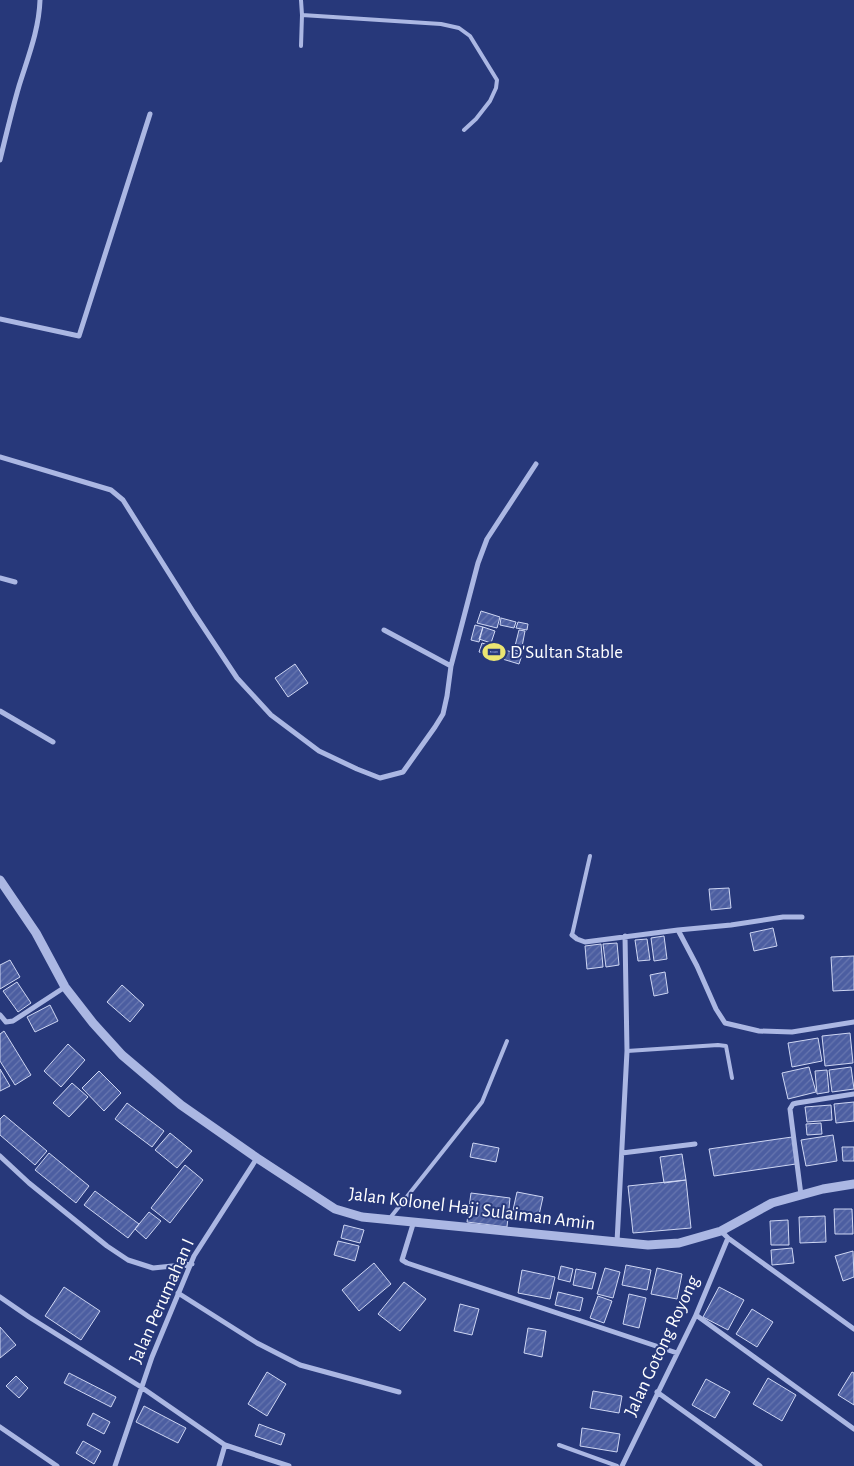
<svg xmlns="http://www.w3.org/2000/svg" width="854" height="1466" viewBox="0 0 854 1466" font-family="'Alegreya Sans',sans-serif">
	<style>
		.building { fill: url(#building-hatch); stroke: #ced6f3 }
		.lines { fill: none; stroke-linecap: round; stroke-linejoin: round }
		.service { stroke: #abb7e3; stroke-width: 4 }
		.minor { stroke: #abb7e3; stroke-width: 5 }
		.tertiary { stroke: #abb7e3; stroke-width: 9 }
		.labels { text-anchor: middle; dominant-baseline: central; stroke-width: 4; stroke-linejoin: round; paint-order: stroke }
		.poi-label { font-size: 19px; fill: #fff; stroke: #27387a; text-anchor: start }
		.street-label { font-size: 19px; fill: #fff; stroke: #27387a }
	</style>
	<defs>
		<pattern id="building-hatch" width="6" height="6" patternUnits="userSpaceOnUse" patternTransform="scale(1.25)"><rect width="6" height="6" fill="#4c5ea1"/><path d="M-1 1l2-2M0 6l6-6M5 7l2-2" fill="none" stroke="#6776af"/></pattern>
	</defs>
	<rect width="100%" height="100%" fill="#27387a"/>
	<path class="building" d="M481 611 500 617 497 628 477 623Z
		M501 618 516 622 514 628 500 625Z
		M518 622 528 624 527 630 516 628Z
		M475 625 483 627 479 642 471 640Z
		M483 627 495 631 491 643 479 639Z
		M519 630 525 631 521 652 514 650Z
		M482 643 491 646 489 655 479 652Z
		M491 646 522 655 519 664 489 655Z
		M295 664 308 683 288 697 275 678Z
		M729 888 731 908 711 910 709 889Z
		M773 928 777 946 754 951 750 933Z
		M664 936 667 959 654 961 651 938Z
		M647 939 650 960 638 961 635 940Z
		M617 943 619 965 606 967 603 944Z
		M601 944 603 967 587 969 585 946Z
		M854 956V990L833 991 831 957Z
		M10 960 20 977 0 989V965Z
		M665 972 668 993 654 996 650 975Z
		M17 982 31 1003 18 1012 3 991Z
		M122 985 144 1005 130 1022 107 1002Z
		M50 1005 58 1021 35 1032 27 1017Z
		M4 1031 31 1075 15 1085 0 1061V1034Z
		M850 1033 853 1063 825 1066 822 1036Z
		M818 1038 822 1061 792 1067 788 1043Z
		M68 1044 85 1060 61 1087 44 1071Z
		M809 1067 816 1092 788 1099 782 1073Z
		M851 1067 854 1089 832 1092 829 1070Z
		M0 1069 10 1086 0 1091Z
		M827 1070 829 1092 817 1094 815 1071Z
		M99 1071 121 1093 104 1111 82 1088Z
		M72 1083 88 1097 69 1117 53 1103Z
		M854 1102V1121L836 1123 834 1104Z
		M127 1103 164 1131 152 1147 115 1119Z
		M831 1105 832 1120 807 1122 805 1107Z
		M4 1115 47 1151 35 1165 0 1135V1119Z
		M821 1123 822 1134 807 1135 806 1124Z
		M170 1133 192 1151 177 1168 155 1150Z
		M833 1135 837 1161 806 1166 801 1140Z
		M792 1137 796 1164 714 1176 709 1149Z
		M473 1143 499 1148 496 1162 470 1157Z
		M842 1147H854V1161H843Z
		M49 1153 89 1186 76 1203 35 1170Z
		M682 1154 686 1180 664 1183 660 1157Z
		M185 1165 203 1180 170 1223 151 1208Z
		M686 1180 691 1228 633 1233 628 1186Z
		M95 1191 139 1224 128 1238 84 1205Z
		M517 1192 543 1197 539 1215 513 1210Z
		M471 1193 510 1198 507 1227 467 1222Z
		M834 1209H852L853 1234H835Z
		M149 1212 161 1221 146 1239 135 1229Z
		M825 1216 826 1242 800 1243 799 1217Z
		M788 1220 789 1245H771L770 1221Z
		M344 1225 364 1230 360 1243 341 1238Z
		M338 1241 359 1246 355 1261 334 1255Z
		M792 1248 794 1263 772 1265 771 1250Z
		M853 1251 854 1277 843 1281 835 1256Z
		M374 1263 391 1284 359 1311 342 1290Z
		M626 1265 651 1270 647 1290 622 1285Z
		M561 1266 573 1269 570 1282 558 1279Z
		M605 1268 620 1272 613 1298 597 1294Z
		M657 1268 682 1274 677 1299 651 1294Z
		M576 1269 596 1273 592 1289 573 1285Z
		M522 1270 555 1277 550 1299 518 1293Z
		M404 1282 426 1299 400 1331 378 1314Z
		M64 1287 100 1311 81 1340 45 1316Z
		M719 1287 744 1300 728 1330 703 1317Z
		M558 1292 583 1298 580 1311 555 1305Z
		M629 1294 646 1298 639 1328 623 1324Z
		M598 1296 612 1301 604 1323 590 1318Z
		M460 1304 479 1309 472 1335 454 1331Z
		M752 1309 773 1322 757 1347 736 1334Z
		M0 1327 16 1345 0 1358Z
		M528 1328 546 1331 542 1357 524 1353Z
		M267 1372 286 1384 267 1416 248 1404Z
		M852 1372 854 1373V1405L838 1395Z
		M69 1373 116 1397 111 1407 64 1383Z
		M16 1376 28 1388 19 1398 6 1386Z
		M768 1378 796 1395 782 1421 753 1404Z
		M706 1379 730 1392 715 1418 692 1405Z
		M593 1391 622 1396 619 1413 590 1408Z
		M144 1406 186 1428 178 1443 136 1422Z
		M93 1413 110 1422 104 1434 87 1425Z
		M259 1424 285 1434 281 1445 255 1436Z
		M582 1428 620 1434 617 1452 580 1446Z
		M83 1441 101 1451 94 1464 76 1453Z"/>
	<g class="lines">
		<path class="service" d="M302 15 441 24 459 28 470 36 497 80 496 88 490 101 476 119 464 130
			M301 46 302 15 301 0
			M572 935 590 856
			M627 1051 718 1045 726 1046 732 1078
			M390 1218 482 1102 507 1041
			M559 1445 617 1466"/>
		<path class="minor" d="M0 160C6 135 12 110 19 86 28 57 39 30 40 0
			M0 319 79 336 150 114
			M0 457 111 490 123 500 194 613 237 678 271 715 319 751 357 769 380 778 403 772 435 727 443 714 447 696 451 666 384 630
			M0 578 15 582
			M451 666 478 563 487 539 536 464
			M0 711 53 742
			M678 930 731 925 783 917H802
			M572 935 577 939 585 942 678 930 697 966 716 1009 725 1023 759 1031 792 1032 854 1022
			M0 1015 6 1022 13 1021 65 987
			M622 1153 695 1144
			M0 1156 29 1183 107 1246 128 1260 153 1268 192 1264
			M801 1195 790 1109 793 1104 797 1103 854 1094
			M414 1221 402 1260 407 1263 677 1353
			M721 1231 728 1238 854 1329
			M617 1242 627 1051 625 936
			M178 1293 257 1343 300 1365 399 1392
			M0 1297 29 1317 141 1387 225 1445 289 1466
			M696 1315 854 1429
			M657 1392 760 1466
			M0 1427 57 1466
			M115 1466 152 1357 194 1256 257 1158
			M219 1466 225 1445
			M622 1466 696 1315 728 1238"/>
		<path class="tertiary" d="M0 880 36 933 65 987 93 1023 122 1055 181 1105 257 1158 335 1209 362 1217 648 1245 679 1243 721 1231 772 1203 823 1189 854 1184"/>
	</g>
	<defs>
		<symbol id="stadium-bare" viewBox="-9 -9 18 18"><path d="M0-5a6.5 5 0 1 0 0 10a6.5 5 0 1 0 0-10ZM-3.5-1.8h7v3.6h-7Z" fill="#ebe572" stroke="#27387a" stroke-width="2.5" paint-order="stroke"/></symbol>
	</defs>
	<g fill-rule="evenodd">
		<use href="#stadium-bare" x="478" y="636" width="32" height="32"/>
	</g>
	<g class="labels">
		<g class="poi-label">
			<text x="510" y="652">D'Sultan Stable</text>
		</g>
		<g class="street-label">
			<text transform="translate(472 1209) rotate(7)">Jalan Kolonel Haji Sulaiman Amin</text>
			<text transform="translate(162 1301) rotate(-66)">Jalan Perumahan I</text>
			<text transform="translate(662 1346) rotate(-65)">Jalan Gotong Royong</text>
		</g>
	</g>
</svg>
